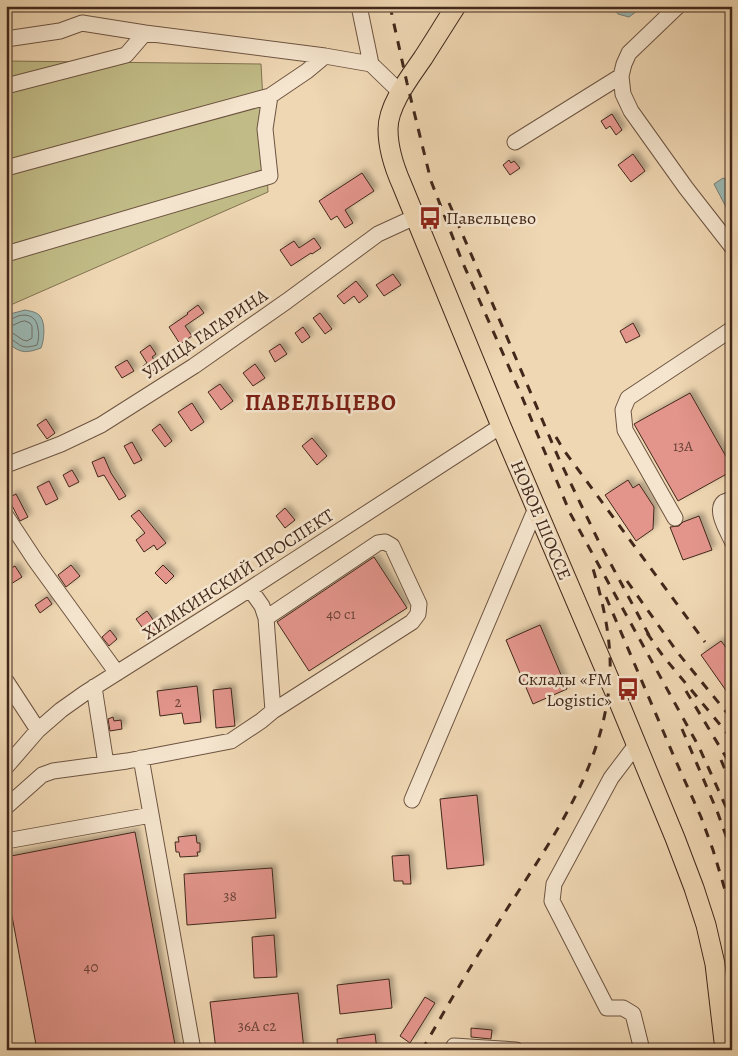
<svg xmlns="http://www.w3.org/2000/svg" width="738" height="1056" viewBox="0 0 738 1056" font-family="Alegreya,serif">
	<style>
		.green { fill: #c1bc87; stroke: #827251 }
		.water { fill: #9bb8b3; stroke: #777e76 }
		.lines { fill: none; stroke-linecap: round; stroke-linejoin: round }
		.shore { stroke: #6e7067; stroke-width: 1 }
		.building { fill: #e3958c; stroke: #42281b; filter: url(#shadow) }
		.minor-casing { stroke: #6d5441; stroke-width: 17 }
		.major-casing { stroke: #42281b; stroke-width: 21 }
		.minor { stroke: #f5e5ce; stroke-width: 15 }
		.major { stroke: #efd7b3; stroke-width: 19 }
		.rail { stroke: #42281b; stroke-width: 3; stroke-dasharray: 9 9; stroke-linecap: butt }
		.labels { text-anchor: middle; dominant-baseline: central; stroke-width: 5; stroke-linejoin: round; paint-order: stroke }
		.number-label { font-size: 15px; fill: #6a4337 }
		.poi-label { font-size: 18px; fill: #42281b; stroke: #f5e5ce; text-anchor: start }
		.street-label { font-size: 18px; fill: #42281b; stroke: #f5e5ce }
		.district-label { font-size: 22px; font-weight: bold; letter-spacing: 1px; fill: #7a1f14; stroke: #f5e5ce }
	</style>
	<defs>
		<filter id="shadow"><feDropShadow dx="4" dy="-4" stdDeviation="2.5" flood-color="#0004"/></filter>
	</defs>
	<rect width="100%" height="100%" fill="#efd7b3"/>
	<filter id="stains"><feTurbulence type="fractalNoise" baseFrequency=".004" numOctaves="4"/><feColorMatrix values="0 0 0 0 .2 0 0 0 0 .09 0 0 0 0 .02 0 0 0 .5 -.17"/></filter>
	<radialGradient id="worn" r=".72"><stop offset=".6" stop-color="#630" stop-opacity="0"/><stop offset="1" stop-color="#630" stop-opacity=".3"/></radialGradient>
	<path class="green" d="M6 61 261 64 268 192 6 307Z"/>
	<path class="water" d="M611 6H640L637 11 629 17 618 14Z
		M723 178 732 182V214L727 209 714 184Z
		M25 310C30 311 37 312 40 316 46 323 44 341 41 348 25 354 19 353 6 341V317L10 314Z"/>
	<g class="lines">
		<path class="shore" d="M6 321C11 320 13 318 18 316 28 313 37 317 38 329 39 334 39 339 37 345 17 351 21 341 6 338
			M25 321 30 323 32 326V338L27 341 23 340 8 330 9 327 20 322Z"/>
	</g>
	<path class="building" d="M612 114 622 130 616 135 610 126 606 129 601 121Z
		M633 154 645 171 631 182 618 165Z
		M509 160 511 163 514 161 520 168 510 175 503 165Z
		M362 173 374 191 345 210 353 223 345 228 337 216 331 220 319 201Z
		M314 238 321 248 312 254 311 253 291 266 280 250 294 241 299 248Z
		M393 274 401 285 384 296 376 285Z
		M356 281 368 296 359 303 354 296 344 304 337 296Z
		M198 305 204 313 185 326 192 336 180 344 169 327 188 314 187 313Z
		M320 313 332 329 325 334 313 318Z
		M633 323 640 336 626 343 620 331Z
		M303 327 310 337 302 343 295 333Z
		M280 344 287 354 275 362 269 351Z
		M150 345 156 354 152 357 159 366 149 374 143 366 147 363 140 352Z
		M127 360 134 371 122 378 115 367Z
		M255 364 265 378 253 386 243 373Z
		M220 384 233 401 221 410 208 392Z
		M690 393 732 467V471L678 501 634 424Z
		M192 403 204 422 191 431 178 412Z
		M46 419 55 433 47 439 37 425Z
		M160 424 172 441 165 447 152 430Z
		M312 438 327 456 317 465 302 446Z
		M132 442 142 460 134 464 124 446Z
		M104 457 111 473 126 496 119 500 104 475 98 477 92 462Z
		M72 470 79 482 69 487 63 475Z
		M628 480 633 488 639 484 654 507 653 529 636 541 605 495Z
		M49 481 58 499 46 505 37 487Z
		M16 494 28 517 20 521 8 498Z
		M285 508 295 520 285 528 276 516Z
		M139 510 166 543 157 550 154 545 144 552 136 540 145 533 131 516Z
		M699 516 712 550 683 560 670 527 679 526 683 522Z
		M374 557 407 608 309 671 277 622Z
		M71 565 80 576 66 587 58 575Z
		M163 565 174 576 166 584 155 573Z
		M15 566 22 577 11 584 6 576V571Z
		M47 597 52 604 40 613 35 605Z
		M147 611 158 627 148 635 136 619Z
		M540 625 567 689 533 704 506 640Z
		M110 630 117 639 109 646 102 637Z
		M721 641 732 655V699L701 655Z
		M197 686 201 722 184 724 182 713 160 716 157 691Z
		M231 688 235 726 216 728 213 690Z
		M113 717 114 721 121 720 122 729 110 731 108 719Z
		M477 795 484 865 447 869 440 799Z
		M135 832 176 1050H37L6 884V857Z
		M196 835 197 843H200V852H197L198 856 180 857 179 852H176L175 842H179L178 837Z
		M409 855 411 884H403V881H394L392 856Z
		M272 868 276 918 187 925 184 874Z
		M274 935 277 977 254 978 252 937Z
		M389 979 392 1008 340 1014 337 985Z
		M298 993 304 1050H216L210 1002Z
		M425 997 435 1003 410 1043 400 1036Z
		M471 1028 492 1030 491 1039 471 1037Z
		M375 1034 377 1050H338L337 1039Z"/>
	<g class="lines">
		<defs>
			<path id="minor" d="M359 6 371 64 400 92
				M678 6 629 53 624 64 621 76 623 94 631 111 686 188 732 247
				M6 39 60 31 82 23 145 33 325 56 371 64
				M6 86 126 55 145 33
				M515 142 621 76
				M6 168 270 96 307 71 325 56
				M6 254 270 176 265 129 270 96
				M6 465 61 444 101 425 194 366 287 301 378 234 415 217
				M732 499C729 500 726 501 724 502 714 510 728 532 732 541
				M6 516 35 560 117 673
				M675 518 625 430 623 410 628 398 732 329
				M266 618 273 711
				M6 681 38 730
				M94 687 106 764
				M636 745 611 778 554 884 552 901 607 1008H623L633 1014 642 1050
				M141 758 193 1050
				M6 767 38 730 61 710 85 693 239 596 501 426
				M412 800 536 508
				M6 807 42 775 53 771 127 761 231 741 261 721 273 711 412 622 418 614 419 604 392 546 385 542 378 543 266 618 262 606 250 589
				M6 841 151 815
				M452 1050 454 1046 516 1050"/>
			<path id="major" d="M456 6C445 23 434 41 423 58 410 77 388 105 388 129 388 149 394 167 402 185L501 426 616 695 675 838 694 888 706 925 715 964 725 1050"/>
		</defs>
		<use href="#minor" class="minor-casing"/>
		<use href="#major" class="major-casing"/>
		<use href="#minor" class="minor"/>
		<use href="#major" class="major"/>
		<path class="rail" d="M390 6 407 83 431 181 462 261 520 392 570 513 699 747 726 807 732 824
			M449 203 506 335 559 459 598 540 650 637
			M556 437 563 449 705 642
			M627 581 678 653 732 719
			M606 597 675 759 701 817 713 850 732 913
			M647 633 663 656 732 739
			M686 691 732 767
			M682 729 717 811 732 852
			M721 760 732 786
			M422 1050C444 1012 466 973 490 936 537 859 595 788 608 696 615 650 604 605 591 562"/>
	</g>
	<defs>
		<symbol id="bus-bare" viewBox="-9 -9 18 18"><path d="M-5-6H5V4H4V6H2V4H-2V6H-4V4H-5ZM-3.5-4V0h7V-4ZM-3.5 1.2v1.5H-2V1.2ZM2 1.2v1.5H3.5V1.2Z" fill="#8f2418" stroke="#f5e5ce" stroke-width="2.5" paint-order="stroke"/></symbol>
	</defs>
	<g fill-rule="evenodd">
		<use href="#bus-bare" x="414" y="202" width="32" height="32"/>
		<use href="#bus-bare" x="612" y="673" width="32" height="32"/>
	</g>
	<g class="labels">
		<g class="number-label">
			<text x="683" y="446">13А</text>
			<text x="341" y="614">40 с1</text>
			<text x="178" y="702">2</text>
			<text x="230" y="896">38</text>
			<text x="91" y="967">40</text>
			<text x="257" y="1026">36А с2</text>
		</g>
		<g class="poi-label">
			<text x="446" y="218">Павельцево</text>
			<text x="612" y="679" text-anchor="end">Склады «FM<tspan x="612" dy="21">Logistic»</tspan></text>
		</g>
		<g class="street-label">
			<text transform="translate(205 334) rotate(-34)">УЛИЦА ГАГАРИНА</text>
			<text transform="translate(541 520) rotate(67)">НОВОЕ ШОССЕ</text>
			<text transform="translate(238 574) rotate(-33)">ХИМКИНСКИЙ ПРОСПЕКТ</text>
		</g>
		<g class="district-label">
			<text x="321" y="403">ПАВЕЛЬЦЕВО</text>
		</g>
	</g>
	<rect width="738" height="1056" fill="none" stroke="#efd7b3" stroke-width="25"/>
	<rect x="8" y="8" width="723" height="1041" fill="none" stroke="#42281b" stroke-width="2.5"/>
	<rect x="12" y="12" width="713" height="1031" fill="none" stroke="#42281b"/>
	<rect width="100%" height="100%" filter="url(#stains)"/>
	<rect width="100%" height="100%" fill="url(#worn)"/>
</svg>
